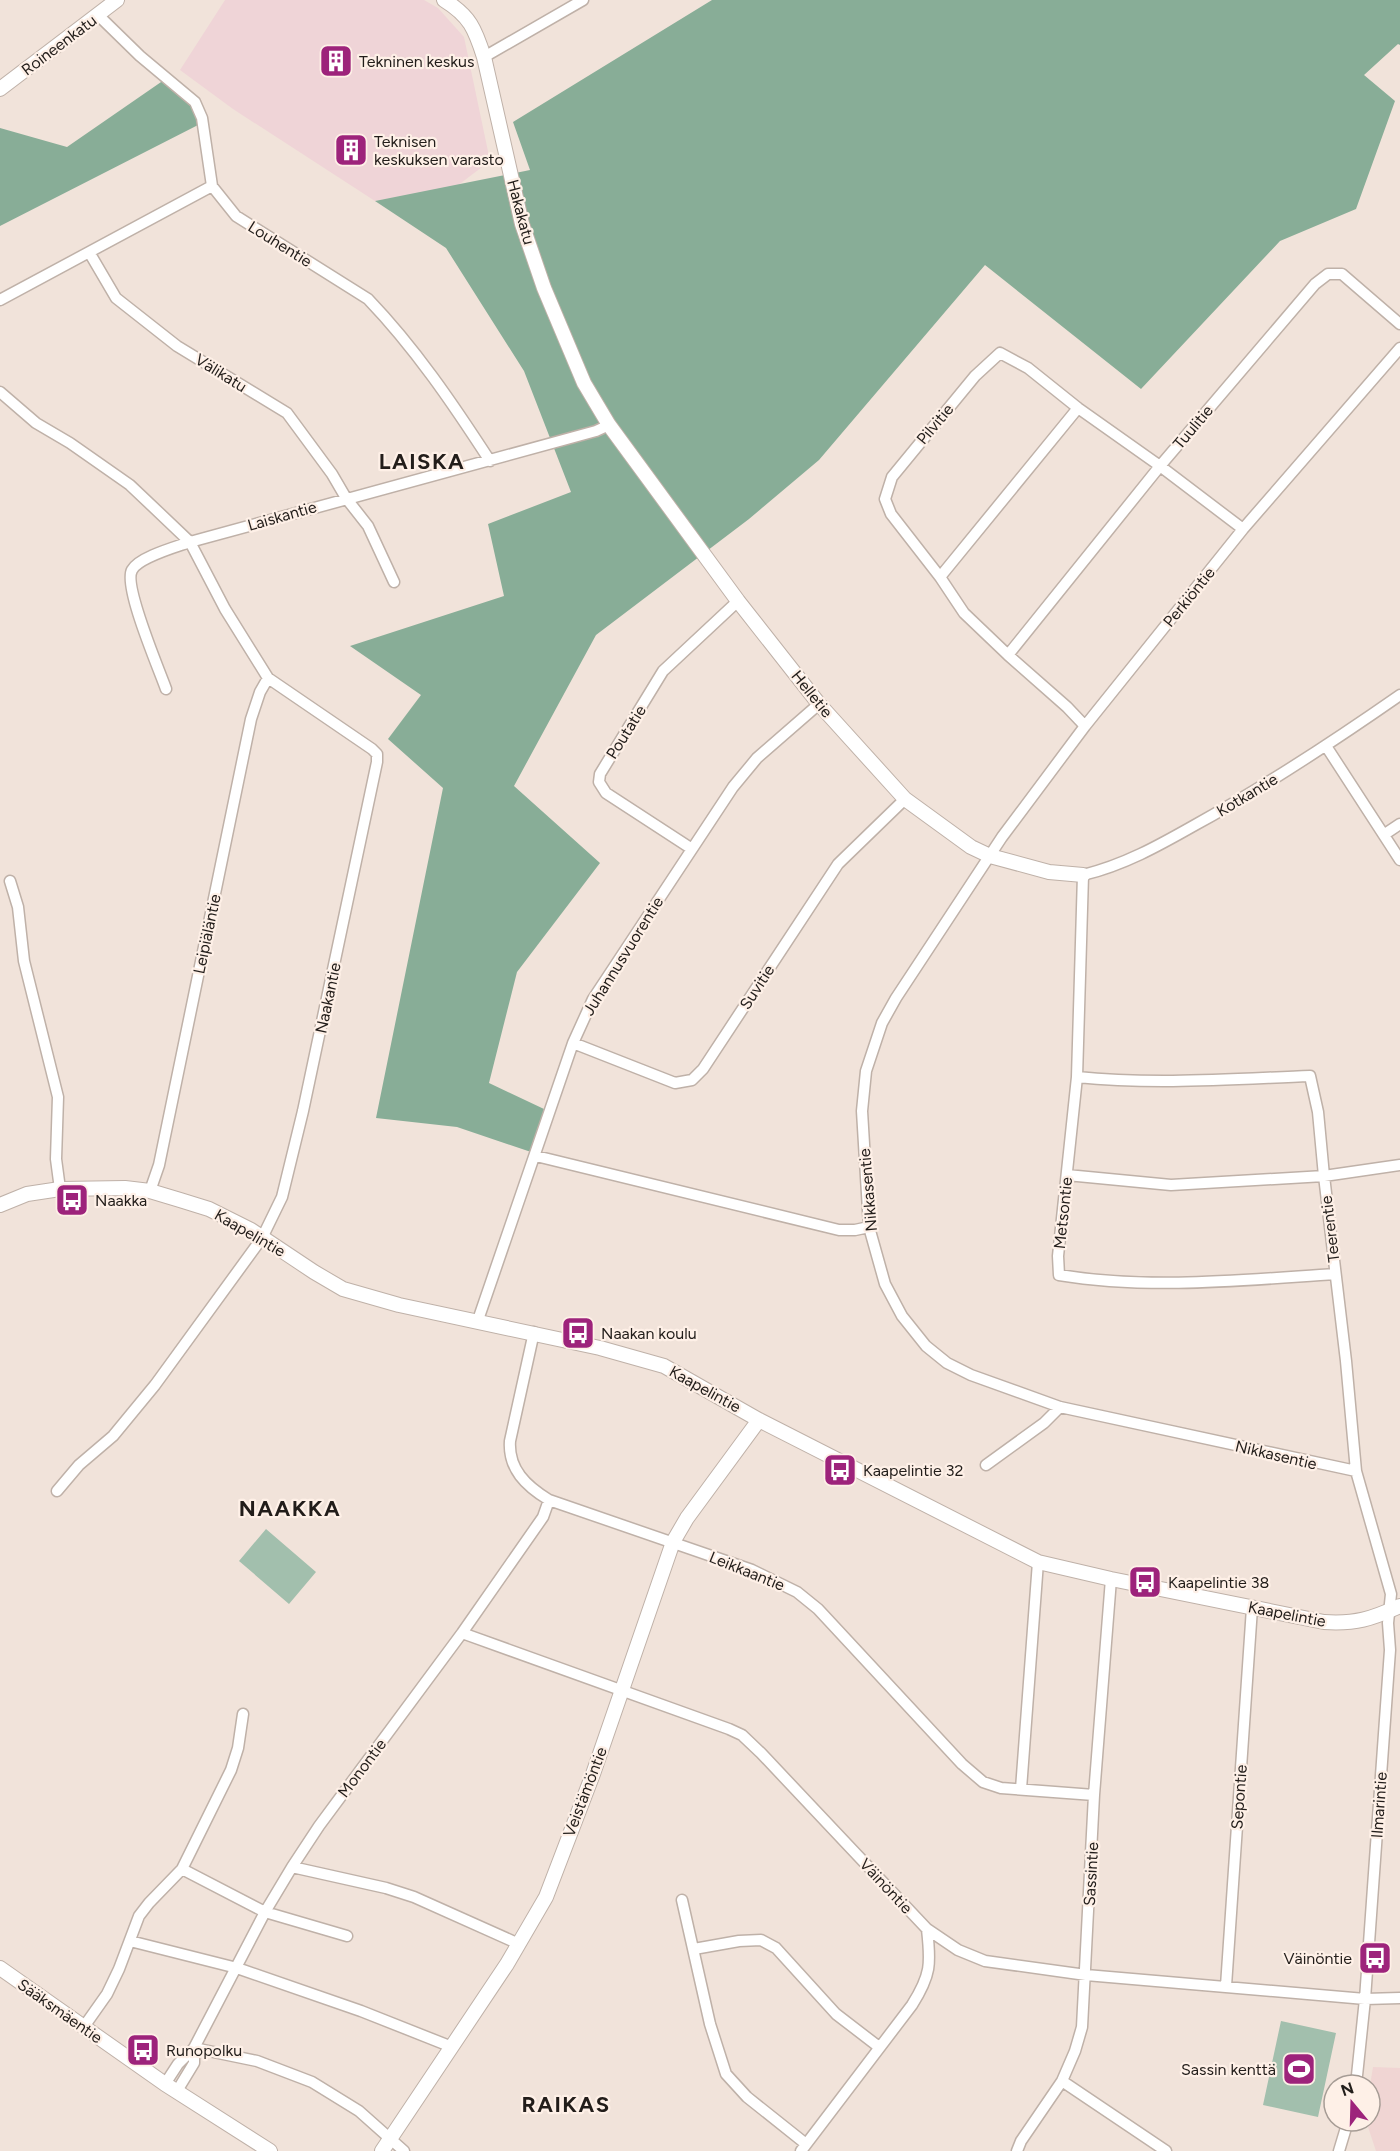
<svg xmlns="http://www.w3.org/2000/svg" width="1400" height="2151" viewBox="0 0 1400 2151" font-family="Figtree,sans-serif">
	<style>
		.industrial { fill: #efd4d7 }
		.education { fill: #f0d5d3 }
		.green { fill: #a2bfad }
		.forest { fill: #88ad97 }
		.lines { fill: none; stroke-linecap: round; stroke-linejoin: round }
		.minor-casing { stroke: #bfb1a8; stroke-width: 13 }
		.tertiary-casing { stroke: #bfb1a8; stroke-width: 16 }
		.minor { stroke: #fff; stroke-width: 10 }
		.tertiary { stroke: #fff; stroke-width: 14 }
		.labels { text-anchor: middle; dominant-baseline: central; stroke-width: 4.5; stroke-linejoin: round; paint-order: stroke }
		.street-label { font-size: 16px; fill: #221d1a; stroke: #fef0e7 }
		.poi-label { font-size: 16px; fill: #221d1a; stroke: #fef0e7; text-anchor: start }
		.district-label { font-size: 22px; font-weight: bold; letter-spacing: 1.5px; fill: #221d1a; stroke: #fef0e7 }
	</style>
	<rect width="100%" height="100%" fill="#f1e3da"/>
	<path class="industrial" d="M225 0H424L438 8 464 37 490 161 457 186 375 201 233 109 180 70Z"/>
	<path class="education" d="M1373 2067 1400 2068V2151H1376L1366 2121H1370V2085Z"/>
	<path class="green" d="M266 1529 316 1572 289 1604 239 1561Z
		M1281 2021 1336 2033 1318 2117 1263 2105Z"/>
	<path class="forest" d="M712 0H1400V45L1398 44 1364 75 1395 101 1356 209 1280 241 1141 389 985 265 819 460 749 519 596 635 514 786 600 863 517 972 489 1083 544 1109 531 1152 457 1127 376 1118 443 788 388 739 421 695 350 646 504 596 488 524 571 492 524 371 446 248 375 201 530 170 513 122Z
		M164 80 192 107 200 124 0 226V128L67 147Z"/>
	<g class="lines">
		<defs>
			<path id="minor" d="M98 15 140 56 195 102 202 118 212 186 236 216 368 299C415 348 453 404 490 461
				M484 57 583 0
				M89 252 116 298 177 346 287 413 332 474 346 498 368 526 394 582
				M0 300 212 186
				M0 392 36 423 70 443 130 485 190 542 225 609 268 678 372 749 377 754V762L303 1111 282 1197 262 1238 155 1385 113 1436 79 1465 57 1491
				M940 577 1078 408
				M1008 655 1160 466 1315 284 1328 274H1342L1400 324
				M166 689C159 669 123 586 132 570 139 557 176 547 190 542L596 431 609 425
				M1085 726 1067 707 1008 655 964 613 940 577 891 514 885 499 892 477 975 376 1000 353 1028 368 1078 408 1160 466 1243 529
				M1326 746 1400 860
				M1385 834 1400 824
				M692 849 606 793 599 782 600 774 663 671 738 601
				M10 881 18 907 24 961 58 1097 56 1159 60 1189
				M573 1043 675 1083 692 1080 703 1069 838 864 905 799
				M1077 1077C1155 1085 1232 1079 1310 1076L1318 1112 1324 1176 1346 1361 1356 1471 1391 1594 1388 1623 1390 1650 1365 1999 1356 2085
				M536 1156 839 1230H855L869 1227
				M1067 1175 1171 1185 1324 1176 1400 1165
				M150 1191 159 1165 251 719 260 692 268 678
				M1335 1274C1244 1280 1150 1290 1059 1275L1058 1256 1077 1077 1083 875C1124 865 1158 846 1195 825 1266 786 1334 741 1400 695
				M478 1320 573 1043 593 999 733 787 757 758 819 704
				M534 1332 510 1441C508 1469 526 1486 549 1500L752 1570 797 1592 818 1609 962 1764 983 1782 1001 1788 1094 1795
				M986 1465 1044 1423 1060 1407
				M1356 1471 1060 1407 971 1375 947 1363 926 1346 902 1316 885 1284 869 1227 862 1111 866 1071 882 1023 896 998 1002 837 1085 726 1243 529 1400 348
				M462 1633 729 1729 742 1735 761 1753 927 1929 958 1950 985 1961 1086 1975 1365 1999 1400 1998
				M1021 1789 1038 1562
				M292 1867 386 1888 414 1897 519 1944
				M182 1869 265 1912 347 1936
				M682 1900 710 2024 726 2074 747 2097 806 2144
				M130 1941 237 1968 361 2011 452 2047
				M694 1949 739 1941 761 1940 776 1948 836 2014 879 2047
				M1226 1986 1252 1608
				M83 2028 107 1994 119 1969 139 1916 149 1903 182 1869 231 1770 238 1748 243 1714
				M194 2048 257 2061 312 2082 359 2111 404 2151
				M1062 2081 1166 2151
				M165 2084 178 2064 194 2048 265 1912 292 1867 319 1826 462 1633 543 1517 549 1500
				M177 2091 194 2063V2048
				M801 2151 912 2005C931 1975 931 1964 927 1929
				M1017 2151 1021 2141 1062 2081 1075 2051 1082 2027 1094 1795 1111 1579
				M1339 2151 1348 2121"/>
			<path id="tertiary" d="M444 0C470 16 475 29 484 57L522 224 532 253 544 288 584 383 609 425 738 601 819 704 905 799 971 847 990 856 1049 872 1083 875
				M0 89 117 0
				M0 1205 27 1194 60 1189 125 1188 150 1191 180 1200 209 1209 251 1230 314 1272 343 1289 399 1305 600 1348 664 1366 759 1420 1038 1562 1111 1579 1324 1622C1356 1624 1371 1619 1400 1606
				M0 1968 165 2084 270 2151
				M382 2151 507 1964 546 1897 593 1774 673 1542 687 1518 759 1420"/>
		</defs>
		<use href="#minor" class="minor-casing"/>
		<use href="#tertiary" class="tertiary-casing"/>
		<use href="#minor" class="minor"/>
		<use href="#tertiary" class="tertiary"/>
	</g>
	<defs>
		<symbol id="building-square" viewBox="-11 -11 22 22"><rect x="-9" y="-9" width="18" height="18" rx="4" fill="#9d237b" stroke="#fef0e7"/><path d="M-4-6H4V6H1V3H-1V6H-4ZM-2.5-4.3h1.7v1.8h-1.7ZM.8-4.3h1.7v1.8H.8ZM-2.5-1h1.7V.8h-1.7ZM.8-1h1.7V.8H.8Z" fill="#fff"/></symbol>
		<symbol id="bus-square" viewBox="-11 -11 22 22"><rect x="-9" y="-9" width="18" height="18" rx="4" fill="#9d237b" stroke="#fef0e7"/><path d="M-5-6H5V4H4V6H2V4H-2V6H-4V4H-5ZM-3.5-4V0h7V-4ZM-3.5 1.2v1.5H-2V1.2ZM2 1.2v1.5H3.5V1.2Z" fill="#fff"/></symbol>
		<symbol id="stadium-square" viewBox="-11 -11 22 22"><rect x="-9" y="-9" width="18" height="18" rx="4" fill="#9d237b" stroke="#fef0e7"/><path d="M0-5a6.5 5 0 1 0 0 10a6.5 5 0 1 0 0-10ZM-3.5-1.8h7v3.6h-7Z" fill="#fff"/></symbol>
	</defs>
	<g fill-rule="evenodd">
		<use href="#building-square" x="317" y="42" width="38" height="38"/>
		<use href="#building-square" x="332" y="131" width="38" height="38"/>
		<use href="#bus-square" x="53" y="1181" width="38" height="38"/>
		<use href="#bus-square" x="559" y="1314" width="38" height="38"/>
		<use href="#bus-square" x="821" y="1451" width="38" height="38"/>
		<use href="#bus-square" x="1126" y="1563" width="38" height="38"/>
		<use href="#bus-square" x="1356" y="1939" width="38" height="38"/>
		<use href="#bus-square" x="124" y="2031" width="38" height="38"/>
		<use href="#stadium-square" x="1280" y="2050" width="38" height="38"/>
	</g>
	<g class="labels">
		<g class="street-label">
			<text transform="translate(59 45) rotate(-37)">Roineenkatu</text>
			<text transform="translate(521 212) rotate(75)">Hakakatu</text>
			<text transform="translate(280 244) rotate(32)">Louhentie</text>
			<text transform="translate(221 373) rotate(32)">Välikatu</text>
			<text transform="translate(935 424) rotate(-50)">Pilvitie</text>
			<text transform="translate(1193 427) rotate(-50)">Tuulitie</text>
			<text transform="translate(282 516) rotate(-16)">Laiskantie</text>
			<text transform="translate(1189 597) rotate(-51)">Perkiöntie</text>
			<text transform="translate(812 694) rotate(51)">Helletie</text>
			<text transform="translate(626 732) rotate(-58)">Poutatie</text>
			<text transform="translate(1247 795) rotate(-31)">Kotkantie</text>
			<text transform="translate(207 934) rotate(-78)">Leipiäläntie</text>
			<text transform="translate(623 956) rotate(-58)">Juhannusvuorentie</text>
			<text transform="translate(757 987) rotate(-57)">Suvitie</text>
			<text transform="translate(328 998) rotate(-78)">Naakantie</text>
			<text transform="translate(868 1190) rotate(-95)">Nikkasentie</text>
			<text transform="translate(1063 1213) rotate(-84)">Metsontie</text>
			<text transform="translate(1330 1229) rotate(-97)">Teerentie</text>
			<text transform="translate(250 1233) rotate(30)">Kaapelintie</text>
			<text transform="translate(705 1389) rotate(29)">Kaapelintie</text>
			<text transform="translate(1276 1455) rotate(13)">Nikkasentie</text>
			<text transform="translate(747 1571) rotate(22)">Leikkaantie</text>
			<text transform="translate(1287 1614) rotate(11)">Kaapelintie</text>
			<text transform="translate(362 1768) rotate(-53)">Monontie</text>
			<text transform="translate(585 1792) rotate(-69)">Veistämöntie</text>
			<text transform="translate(1239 1797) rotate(-86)">Sepontie</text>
			<text transform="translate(1379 1805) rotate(-86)">Ilmarintie</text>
			<text transform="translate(1091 1874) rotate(-87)">Sassintie</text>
			<text transform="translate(886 1886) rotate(47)">Väinöntie</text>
			<text transform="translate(60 2011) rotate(35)">Sääksmäentie</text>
		</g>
		<g class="poi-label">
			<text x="359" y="61">Tekninen keskus</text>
			<text x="374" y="141">Teknisen<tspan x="374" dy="18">keskuksen varasto</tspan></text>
			<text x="95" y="1200">Naakka</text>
			<text x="601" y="1333">Naakan koulu</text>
			<text x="863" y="1470">Kaapelintie 32</text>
			<text x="1168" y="1582">Kaapelintie 38</text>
			<text x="1352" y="1958" text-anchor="end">Väinöntie</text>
			<text x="166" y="2050">Runopolku</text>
			<text x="1276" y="2069" text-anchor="end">Sassin kenttä</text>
		</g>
		<g class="district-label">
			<text x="422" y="461">LAISKA</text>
			<text x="290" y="1508">NAAKKA</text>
			<text x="566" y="2104">RAIKAS</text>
		</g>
	</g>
	<g transform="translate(1352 2103) rotate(341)"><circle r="28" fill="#fef0e7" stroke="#a69c95" stroke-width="1.5"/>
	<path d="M0-4.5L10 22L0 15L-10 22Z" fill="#9d237b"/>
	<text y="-9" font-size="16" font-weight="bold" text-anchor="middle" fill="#221d1a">N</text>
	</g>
</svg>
